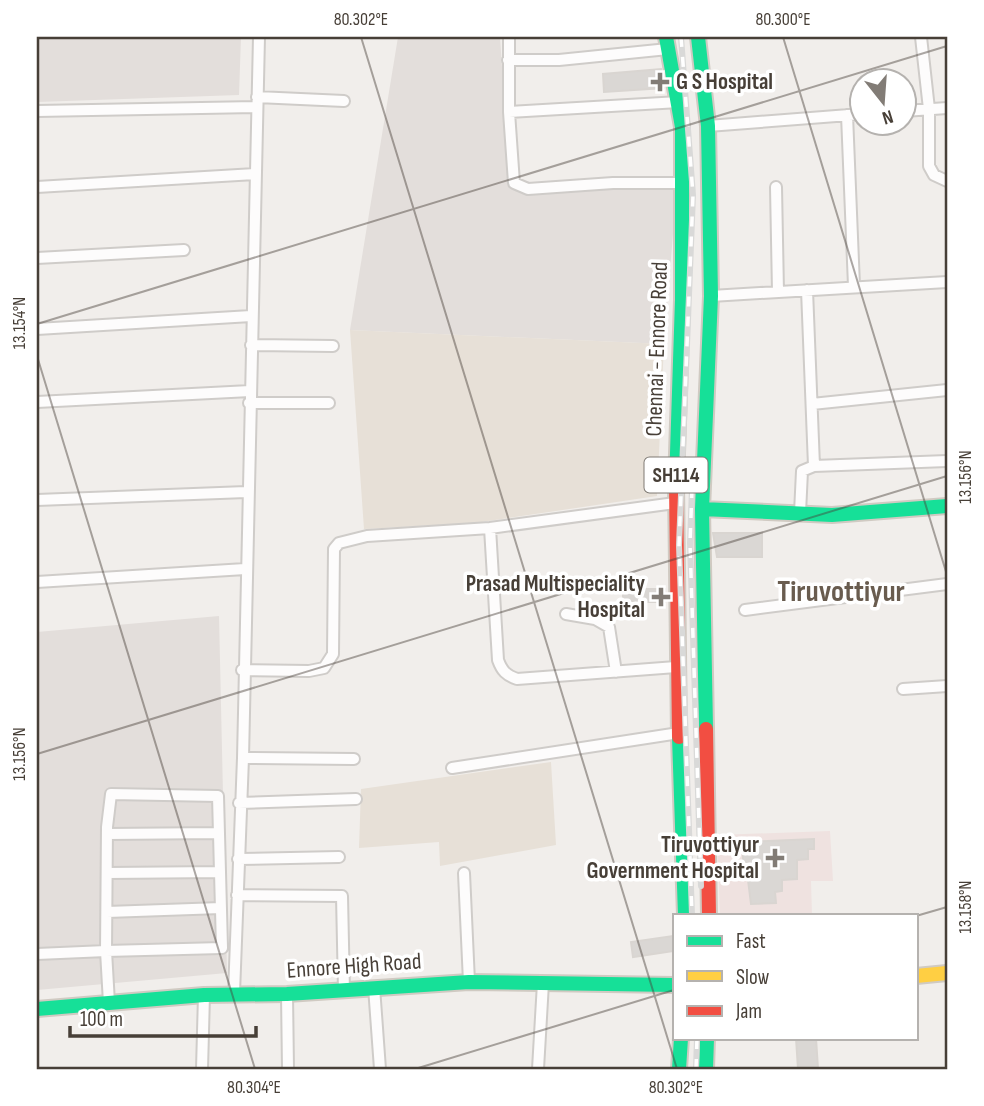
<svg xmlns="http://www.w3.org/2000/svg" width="984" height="1106" viewBox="0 0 984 1106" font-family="'Sofia Sans Condensed',sans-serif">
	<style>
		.industrial { fill: #e3dedb }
		.education { fill: #e7e0d7 }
		.medical { fill: #efe2e0 }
		.building { fill: #dad7d4; stroke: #d9d5d1; stroke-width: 2 }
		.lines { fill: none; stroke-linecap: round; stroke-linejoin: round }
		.street-casing { stroke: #cfccc9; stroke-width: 14 }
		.fast-casing { stroke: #d0cac2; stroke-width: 18 }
		.slow-casing { stroke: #d0cac2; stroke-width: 18 }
		.jam-casing { stroke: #d0cac2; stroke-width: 18 }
		.street { stroke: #fdfcfc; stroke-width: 10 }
		.fast { stroke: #16e098; stroke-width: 14 }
		.slow { stroke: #ffcf43; stroke-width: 14 }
		.jam { stroke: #f24e42; stroke-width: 14 }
		.rail-casing { stroke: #d9d9d8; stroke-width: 6 }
		.rail { stroke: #fff; stroke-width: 3.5; stroke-dasharray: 10; stroke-linecap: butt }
		.ticks { fill: none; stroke: #473f37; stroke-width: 2; stroke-opacity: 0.45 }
		.poi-dot { fill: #827c76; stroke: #fff; stroke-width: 2.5 }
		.labels { text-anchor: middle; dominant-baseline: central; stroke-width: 7; stroke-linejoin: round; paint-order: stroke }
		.shield { fill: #fff; stroke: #7e7973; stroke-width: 2 }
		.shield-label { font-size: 21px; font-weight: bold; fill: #473f37 }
		.poi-label { font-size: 23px; font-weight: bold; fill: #473f37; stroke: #fff; text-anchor: end }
		.street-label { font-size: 23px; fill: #473f37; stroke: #fff }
		.district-label { font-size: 30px; font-weight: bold; fill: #695c4f; stroke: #fff }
		.neatline { fill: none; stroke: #473f37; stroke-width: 2.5 }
		.ticks-label { font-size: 18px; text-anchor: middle; fill: #473f37 }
	</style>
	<rect width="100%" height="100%" fill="#f1eeeb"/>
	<path class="industrial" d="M37 37H241L239 95 37 102Z
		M398 37H500L510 189 677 185 664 344 350 330Z
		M219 616 227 973 37 990V632Z"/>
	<path class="education" d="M350 330 664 344 657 496 475 523 364 529Z
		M551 762 556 845 440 866 439 842 359 848 361 789Z"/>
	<path class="medical" d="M830 831 833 881H811L812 915H720L717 835Z"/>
	<path class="building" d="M661 69 664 88 604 92 603 74Z
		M713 533H762V557H717Z
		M623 589H665V602H623Z
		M814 839V849H808V859L797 860V879L782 880V891L775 892 776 903 751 904 748 880 746 875H738V863H743V842Z
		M674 936V951L633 957 631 942Z
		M796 1038H816L818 1069H798Z"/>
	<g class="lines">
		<defs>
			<path id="street" d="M509 37V112L514 183 528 189 613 183H683
				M921 37 929 109V166L934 175 947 181
				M508 60H559L668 49
				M257 97 344 101
				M37 111 257 107
				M904 111 947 108
				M509 112 679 102
				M847 115 854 286
				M708 126 862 114
				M37 187 255 174
				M776 187 778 292
				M37 258 184 250
				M711 296 947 282
				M37 329 251 316
				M251 345 333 346
				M37 402 250 391
				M249 403H329
				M812 404 947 390
				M814 466 947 461
				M37 500 246 492
				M800 513 802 471 814 466 807 290
				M490 528 498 660C502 671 506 675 517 679L676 667
				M37 582 245 569
				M745 610 947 584
				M566 614 595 619 609 627 616 672
				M242 670 309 671 324 668 333 654 334 549 339 543 367 536 490 528 675 503
				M903 689 947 686
				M243 758 354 759
				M452 768 679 733
				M239 803 356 799
				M107 834 219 833
				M238 859 339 857
				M107 873 220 872
				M464 873 469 982
				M237 895 342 896 344 991
				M107 912 221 908
				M37 954 106 951 107 827 111 794 218 796 222 948 106 951 109 1003
				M374 987 380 1069
				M234 993 243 758 259 37
				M287 994 288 1069
				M202 1069 204 995
				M538 1069 543 983"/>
			<path id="fast" d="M666 37 682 127V300L676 484
				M698 37 708 126 711 296 702 509 706 729
				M702 509 832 515 947 506
				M679 737 685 915
				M37 1009 204 995 287 994 469 982 674 985
				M679 1069 681 1038
				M706 1069 707 1038"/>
			<path id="slow" d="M916 976 947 973"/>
			<path id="jam" d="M676 484 679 737
				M706 729 709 915"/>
		</defs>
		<use href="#street" class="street-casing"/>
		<use href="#fast" class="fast-casing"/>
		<use href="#slow" class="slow-casing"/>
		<use href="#jam" class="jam-casing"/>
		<use href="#street" class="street"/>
		<use href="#fast" class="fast"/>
		<use href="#slow" class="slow"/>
		<use href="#jam" class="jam"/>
		<defs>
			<path id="rail" d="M681 37 693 195 679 545 692 915
				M692 488 690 543 701 886
				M696 1069 697 1038"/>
		</defs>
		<use href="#rail" class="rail-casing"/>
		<use href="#rail" class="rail"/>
	</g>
	<path class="ticks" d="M361 37 677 1069M783 37 947 575M37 324 947 46M37 356 255 1069M37 754 947 476M916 916 947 907M415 1069 674 990"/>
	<g class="poi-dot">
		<path d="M656.5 71.5h7v7h7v7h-7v7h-7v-7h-7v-7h7z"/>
		<path d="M657.5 586.5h7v7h7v7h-7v7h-7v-7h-7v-7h7z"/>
		<path d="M771.5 847.5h7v7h7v7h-7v7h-7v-7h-7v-7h7z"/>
	</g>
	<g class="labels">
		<rect class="shield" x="644.5" y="457.5" width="63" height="35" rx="5"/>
		<g class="shield-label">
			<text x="676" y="475">SH114</text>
		</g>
		<g class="poi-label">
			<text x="676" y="82" text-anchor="start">G S Hospital</text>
			<text x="645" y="584">Prasad Multispeciality<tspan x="645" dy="26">Hospital</tspan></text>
			<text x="759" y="845">Tiruvottiyur<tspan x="759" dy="26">Government Hospital</tspan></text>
		</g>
		<g class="street-label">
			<text transform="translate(657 349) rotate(-88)">Chennai - Ennore Road</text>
			<text transform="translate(354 966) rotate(-4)">Ennore High Road</text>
		</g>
		<g class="district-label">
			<text x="841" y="592">Tiruvottiyur</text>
		</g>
	</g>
	<rect width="984" height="1106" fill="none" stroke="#ffffff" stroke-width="77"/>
	<rect x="673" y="914" width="245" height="126" fill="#ffffff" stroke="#b5b2af" stroke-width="2"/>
	<rect x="687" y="936" width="35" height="10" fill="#16e098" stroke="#b5b2af" stroke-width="2"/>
	<text x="736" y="948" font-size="21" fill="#473f37">Fast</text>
	<rect x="687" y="971" width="35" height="10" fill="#ffcf43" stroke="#b5b2af" stroke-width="2"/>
	<text x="736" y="984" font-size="21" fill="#473f37">Slow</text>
	<rect x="687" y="1006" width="35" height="10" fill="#f24e42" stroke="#b5b2af" stroke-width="2"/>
	<text x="736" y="1018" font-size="21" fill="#473f37">Jam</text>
	<g transform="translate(883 102) rotate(163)"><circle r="33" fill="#ffffff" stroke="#b5b2af" stroke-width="2"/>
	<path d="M0-5L12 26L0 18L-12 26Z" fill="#827c76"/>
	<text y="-10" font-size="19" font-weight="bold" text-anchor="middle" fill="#473f37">N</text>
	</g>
	<path d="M70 1026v10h186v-10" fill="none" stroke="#473f37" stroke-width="3.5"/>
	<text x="80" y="1026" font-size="21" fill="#473f37" stroke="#ffffff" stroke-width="5" paint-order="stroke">100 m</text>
	<rect x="38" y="38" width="908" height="1030" class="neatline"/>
	<g class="ticks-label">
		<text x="361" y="25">80.302°E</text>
		<text x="783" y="25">80.300°E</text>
		<text transform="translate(19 323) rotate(-90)" y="6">13.154°N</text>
		<text transform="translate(965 477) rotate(-90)" y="6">13.156°N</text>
		<text transform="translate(19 754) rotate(-90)" y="6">13.156°N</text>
		<text transform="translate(965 907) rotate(-90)" y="6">13.158°N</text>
		<text x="254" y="1093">80.304°E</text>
		<text x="676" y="1093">80.302°E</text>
	</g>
</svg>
